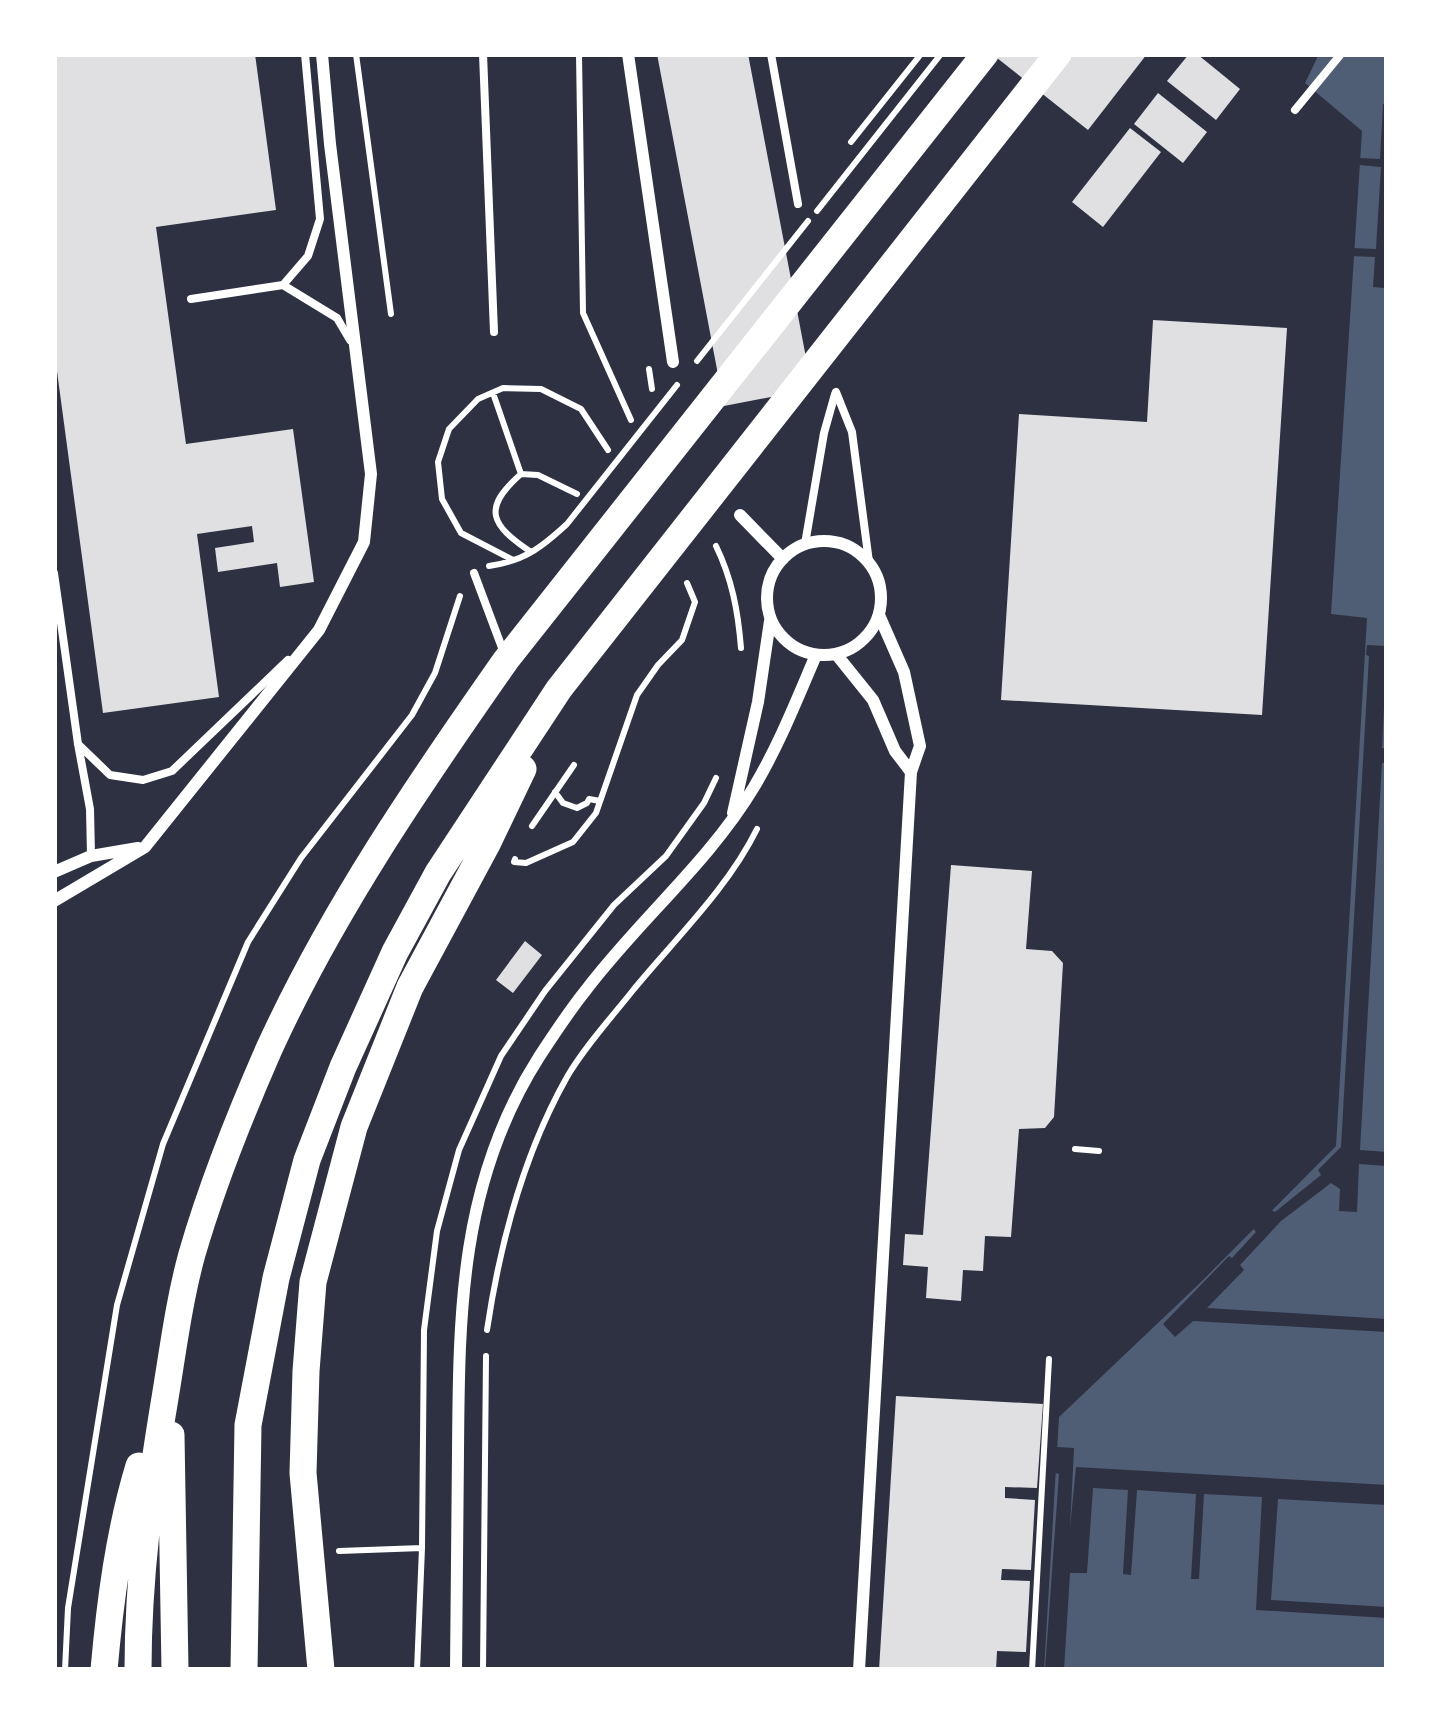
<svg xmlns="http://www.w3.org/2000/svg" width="1441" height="1724" viewBox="0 0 1441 1724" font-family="'Noto Sans',sans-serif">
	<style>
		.water { fill: #4f5d75 }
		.pier { fill: #2d3142 }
		.building { fill: #e0e0e3 }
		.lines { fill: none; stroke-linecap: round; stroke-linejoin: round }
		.path { stroke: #fff; stroke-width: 6 }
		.service { stroke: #fff; stroke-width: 8 }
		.minor { stroke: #fff; stroke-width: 12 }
		.motorway { stroke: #fff; stroke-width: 27 }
	</style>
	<rect width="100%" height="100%" fill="#2d3142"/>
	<path class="water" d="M1319 54H1387V1670H1044L1059 1417 1200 1283 1336 1146 1367 618 1331 614 1362 131 1305 83Z"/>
	<path class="pier" d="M1387 102 1385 265 1387 258V276H1384V288L1373 287 1375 257 1350 256 1351 248 1376 249 1381 167 1360 165V158L1380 159 1383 104Z
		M1367 645 1387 646 1382 748 1387 749V763H1382L1360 1150 1387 1152V1166L1359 1164 1357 1212 1339 1211 1340 1189 1331 1183 1281 1221 1240 1265 1244 1270 1207 1308 1387 1319V1332L1193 1321 1175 1337 1163 1324 1229 1256 1232 1258 1256 1232 1253 1228 1271 1210 1275 1212 1321 1175 1318 1170 1341 1147 1369 656 1366 655Z
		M1057 1447 1074 1448 1070 1528 1076 1467 1387 1485V1505L1278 1499 1271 1600 1387 1607V1618L1256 1610 1262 1497 1204 1494 1199 1579H1191L1196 1494 1137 1490 1131 1575 1123 1574 1128 1490 1093 1488 1087 1573H1070L1064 1670H1045L1059 1474 1055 1473Z"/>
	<path class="building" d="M54 54H255L276 210 156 227 186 444 293 429 314 582 280 587 277 563 218 572 215 548 254 542 252 526 197 534 219 697 103 713 54 349Z
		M657 54H748L812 389 724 406Z
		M992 54H1147L1088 130Z
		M1189 54H1197L1240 89 1216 120 1167 81Z
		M1158 93 1207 132 1183 163 1134 124Z
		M1130 128 1161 152 1103 227 1072 202Z
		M1153 320 1287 328 1262 715 1001 700 1019 414 1147 422Z
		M951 865 1032 871 1026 949 1052 951 1063 963 1054 1117 1045 1128 1019 1129 1011 1237 985 1236 983 1271 963 1270 961 1301 926 1298 928 1267 903 1265 905 1234 923 1235Z
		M525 941 542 955 513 993 496 980Z
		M896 1396 1043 1404 1037 1488 1005 1487V1498L1035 1500 1031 1570 1002 1569 1001 1580 1030 1581 1026 1652 997 1651 996 1670H879Z"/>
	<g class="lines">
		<path class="path" d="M356 54 391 314
			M579 54 583 313 631 420
			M851 142 921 54
			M817 211 941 54
			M697 361 808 221
			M649 369 652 389
			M493 393 521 474
			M716 546C732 579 738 611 741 648
			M531 552C491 525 481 509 521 474L538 475 577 494
			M513 560 461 533 442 499 438 462 449 429 478 399 503 388 541 389 581 409 608 450
			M489 566C524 561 541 548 567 524L677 385
			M555 792 563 803 577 808 587 803 589 799 600 801
			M532 826 574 765
			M515 859 514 862 526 863 573 842 596 813 637 695 658 665 682 640 695 602 687 583
			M1075 1149 1099 1151
			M487 1330C500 1243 523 1155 567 1077 585 1046 612 1017 634 989 676 938 728 888 757 829
			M339 1551 422 1548
			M65 1670 68 1608 117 1305 163 1144 248 942 301 858 412 715 435 673 460 596
			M417 1670 422 1548 424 1330 437 1231 459 1150 501 1056 545 991 614 905 666 856 704 803 716 778
			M483 1670 486 1356
			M1032 1670 1049 1359"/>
		<path class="service" d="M483 54 494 332
			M771 54 798 204
			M1295 110 1341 54
			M283 285 308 256 320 219 305 54
			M191 299 283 285 337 318 350 340
			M836 392 852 432 869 562
			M805 544 824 433 835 394
			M54 573 78 744 90 809 91 856
			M474 573 504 653
			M78 744 110 775 143 780 172 771 288 660"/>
		<path class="minor" d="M628 54 673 362
			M740 515 783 559
			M767 598a57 57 0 1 1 114 0a57 57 0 1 1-114 0Z
			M836 654 873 700 895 751 911 772
			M733 813 758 702 770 621
			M54 872 91 856 138 848
			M54 901 145 847 319 630 364 542 371 474 330 144 322 54
			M456 1670C457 1597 457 1524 458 1452 459 1310 460 1181 539 1057 554 1034 569 1011 586 990 639 920 709 862 754 787 779 745 797 699 816 655
			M859 1670 911 772 920 746 904 672 879 615"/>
		<path class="motorway" d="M171 1435 175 1670
			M104 1670C110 1602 119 1532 139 1466
			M138 1670C138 1578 150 1488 165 1398 173 1350 179 1301 192 1254 212 1185 240 1115 269 1049 332 911 419 784 506 660L985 54
			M244 1670 248 1425 276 1278 307 1160 343 1067 395 952 438 873 559 689 1058 54
			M321 1670 303 1473 306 1371 313 1282 354 1127 410 987 488 842 523 769"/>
	</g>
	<rect width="1441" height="1724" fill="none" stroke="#ffffff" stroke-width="114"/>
</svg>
